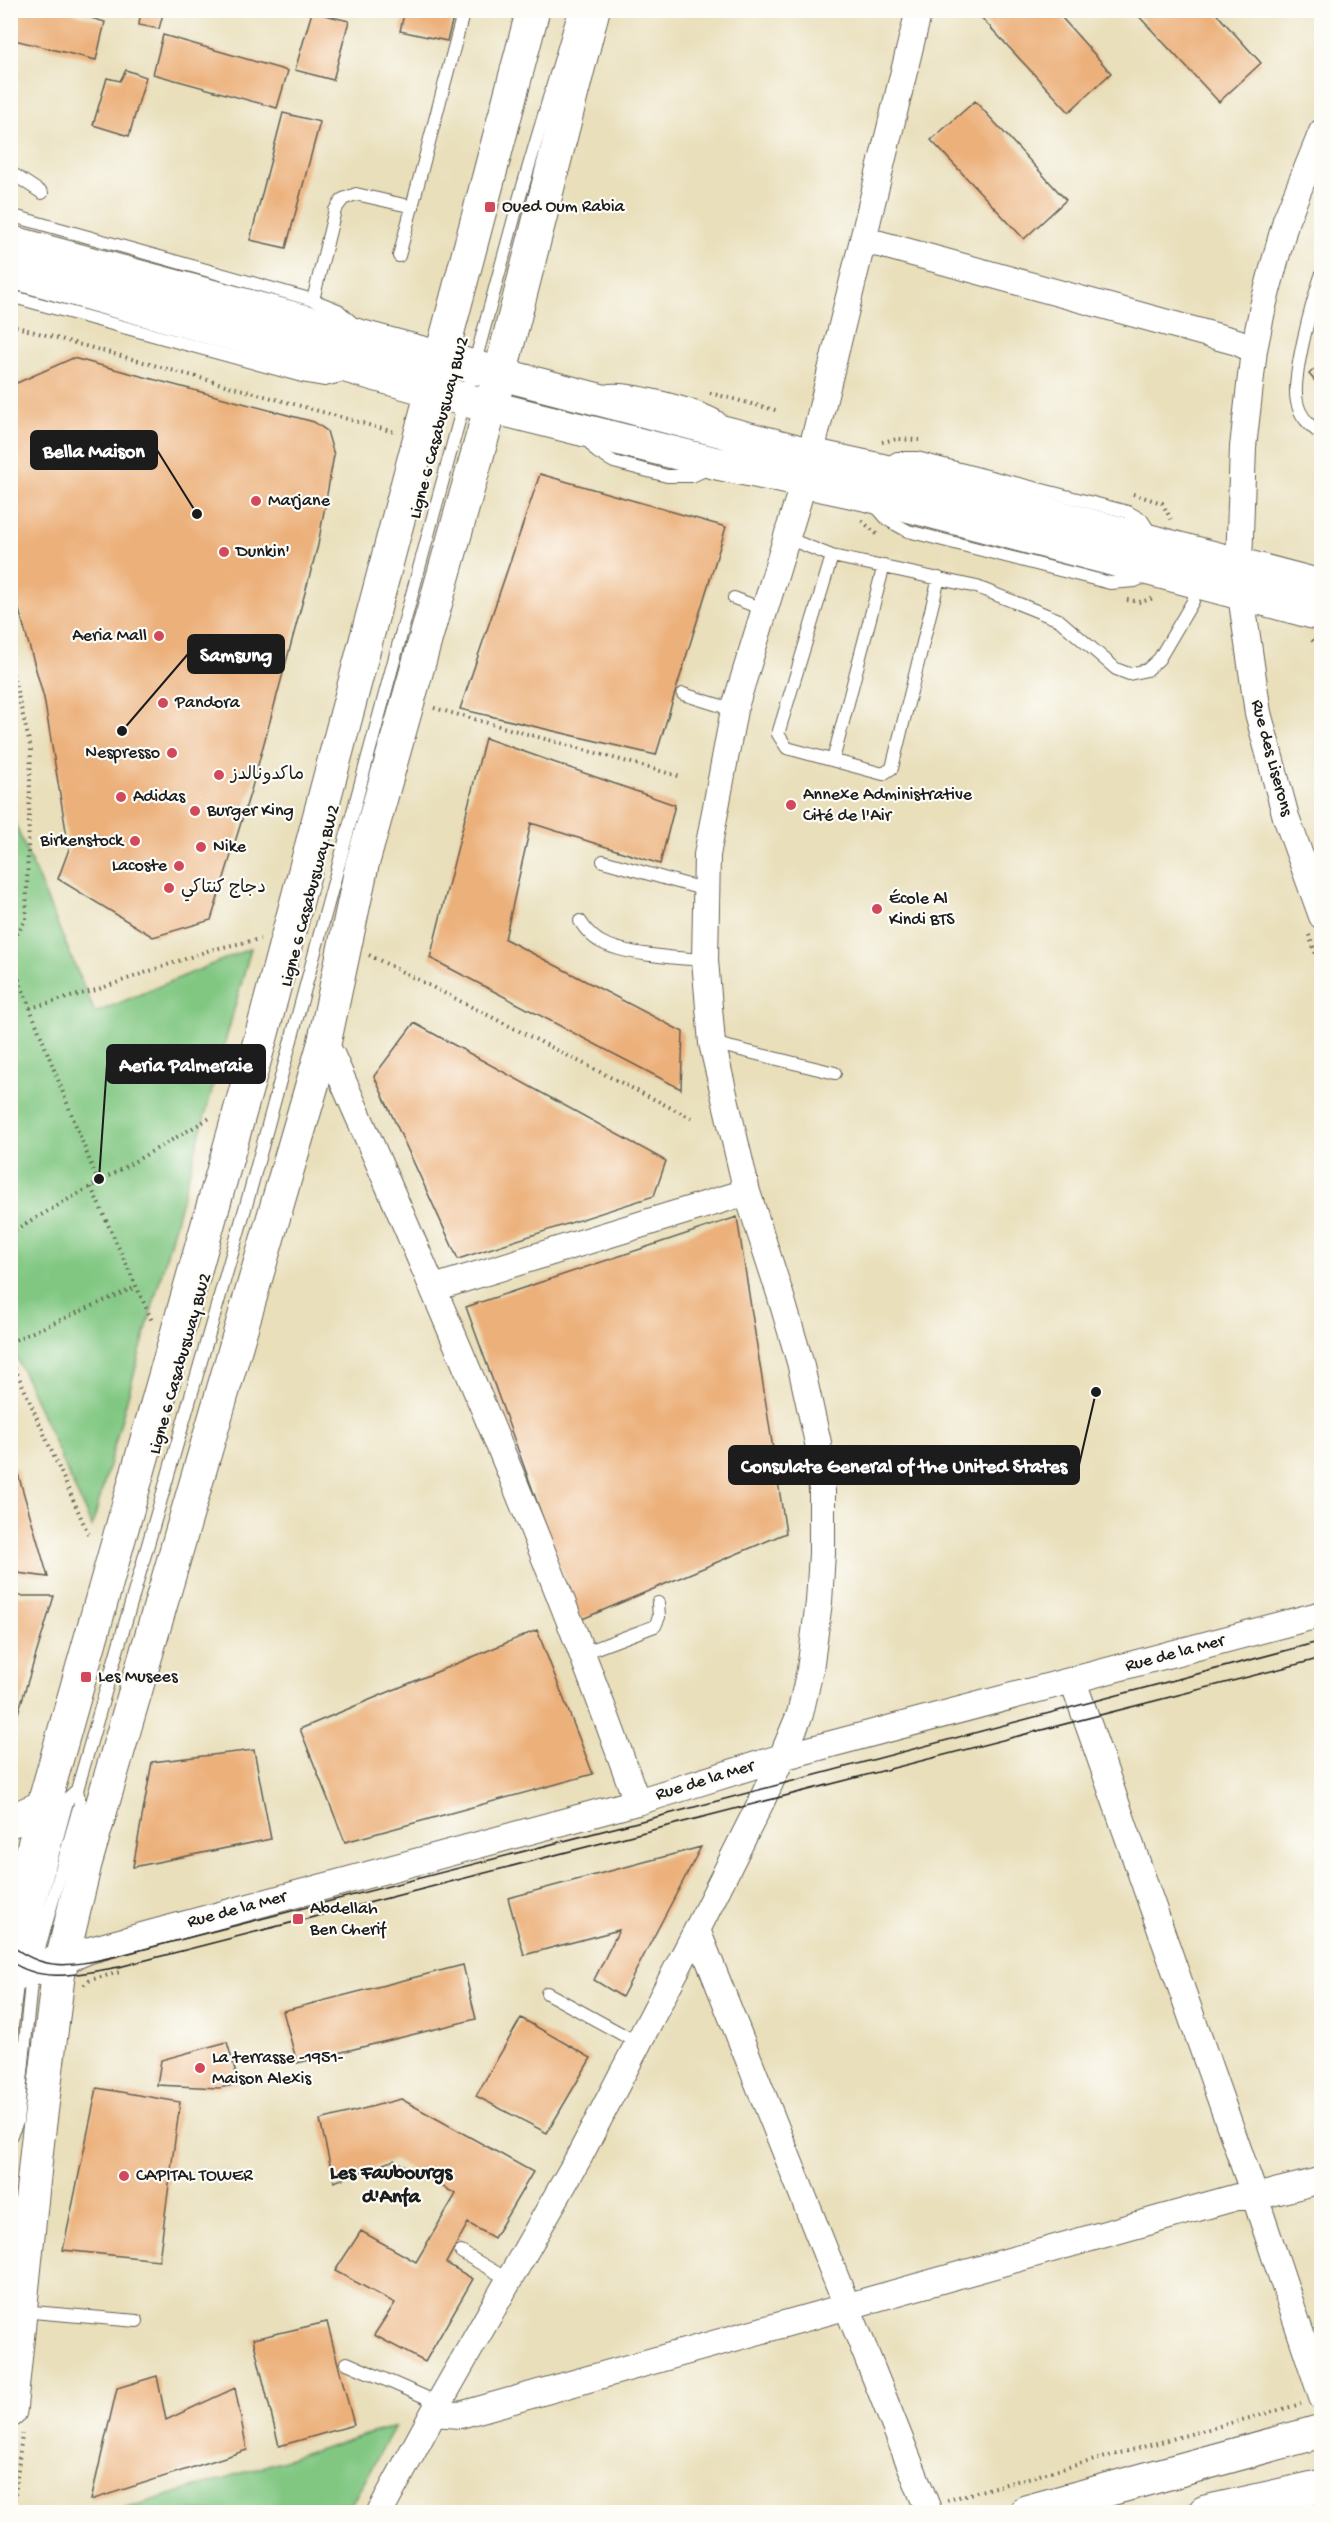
<svg xmlns="http://www.w3.org/2000/svg" width="1332" height="2523" viewBox="0 0 1332 2523" font-family="'Gochi Hand','Playpen Sans Arabic',sans-serif">
	<style>
		.green { fill: #81c782; stroke: #4e724f; stroke-width: 1.5 }
		.building { fill: #ecb07a }
		.lines { fill: none; stroke-linecap: round; stroke-linejoin: round }
		.service-casing { stroke: #646054; stroke-width: 14 }
		.minor-casing { stroke: #646054; stroke-width: 28 }
		.tertiary-casing { stroke: #646054; stroke-width: 34 }
		.secondary-casing { stroke: #646054; stroke-width: 35 }
		.path { stroke: #646054; stroke-width: 4; stroke-dasharray: 1.5 4.5; stroke-linecap: butt }
		.service { stroke: #fff; stroke-width: 12 }
		.minor { stroke: #fff; stroke-width: 26 }
		.tertiary { stroke: #fff; stroke-width: 32 }
		.secondary { stroke: #fff; stroke-width: 33 }
		.tram { stroke: #1c1c1c; stroke-width: 1.5 }
		.poi-dot { fill: #d1495b; stroke: #fdfcf7; stroke-width: 2 }
		.labels { text-anchor: middle; dominant-baseline: central; stroke-width: 4.5; stroke-linejoin: round; paint-order: stroke }
		.poi-label { font-size: 18px; fill: #1c1c1c; stroke: #fdfcf7; text-anchor: start }
		.street-label { font-size: 18px; fill: #1c1c1c; stroke: #fdfcf7 }
		.quarter-label { font-size: 21px; font-weight: bold; fill: #1c1c1c; stroke: #fdfcf7 }
		.leader { fill: none; stroke: #1c1c1c; stroke-width: 2 }
		.callout-dot { fill: #1c1c1c; stroke: #fdfcf7; stroke-width: 2 }
		.callout { fill: #1c1c1c; stroke: #1c1c1c; stroke-width: 2 }
		.callout-label { font-size: 20px; text-anchor: middle; font-weight: bold; fill: #fff }
	</style>
	<rect width="100%" height="100%" fill="#fdfcf7"/>
	<filter id="ink" filterUnits="userSpaceOnUse"><feTurbulence type="fractalNoise" baseFrequency=".0167" numOctaves="2"/><feDisplacementMap in="SourceGraphic" scale="12" xChannelSelector="R" yChannelSelector="G"/><feConvolveMatrix kernelMatrix="1 2 1 2 8 2 1 2 1" color-interpolation-filters="sRGB"/></filter>
	<filter id="wash" filterUnits="userSpaceOnUse"><feTurbulence type="fractalNoise" baseFrequency=".008" numOctaves="4" result="noise"/><feDisplacementMap in="SourceGraphic" scale="24" xChannelSelector="R" yChannelSelector="G"/><feGaussianBlur stdDeviation="1.35" result="paint"/><feColorMatrix in="noise" values="0 0 0 0 0 0 0 0 0 0 0 0 0 0 0 0 0 1.4 0 .05"/><feComposite in="paint" operator="in"/></filter>
	<g filter="url(#wash)">
		<rect width="100%" height="100%" fill="#e9dfbb"/>
		<path class="green" d="M10 812 95 1013 251 948 92 1527 11 1345Z
			M395 2426 347 2512H114Z"/>
		<g id="blocks">
			<path class="building" d="M10 10H63L105 22 96 60 10 39Z
				M127 10H164L159 29 139 25 140 16 125 17Z
				M405 10H455L447 41 400 31Z
				M979 10H1055L1111 73 1069 112 977 13Z
				M1133 10H1213L1261 63 1219 102Z
				M312 12 349 21 333 80 295 70Z
				M163 35 288 71 277 108 153 74Z
				M126 70 146 77 129 136 93 125 107 78 120 81Z
				M975 101 1066 200 1024 239 931 140Z
				M283 113 320 122 286 248 250 240Z
				M73 358 314 422 327 431 334 455 318 545 252 787 211 920 153 937 58 879 69 849 44 698 10 578V386Z
				M1322 362V389L1309 374Z
				M540 474 726 527 656 755 460 709Z
				M485 738 675 805 660 864 531 823 505 939 683 1032 681 1089 430 958Z
				M414 1023 666 1161 654 1196 458 1259 374 1076Z
				M737 1217 786 1533 580 1620 466 1307Z
				M16 1467 48 1577 10 1572V1470Z
				M10 1596H54L11 1736H10Z
				M537 1630 593 1774 345 1842 300 1729Z
				M254 1750 271 1839 133 1867 152 1762Z
				M701 1847 622 1997 594 1980 619 1930 524 1955 508 1898Z
				M463 1965 476 2019 297 2063 283 2011Z
				M521 2018 591 2058 547 2133 476 2096Z
				M227 2042 239 2084 219 2088 157 2085 161 2060Z
				M97 2088 180 2102 159 2260 63 2250Z
				M401 2099 533 2172 494 2238 468 2223 446 2263 473 2279 425 2362 374 2335 395 2303 335 2271 361 2231 416 2262 456 2194 394 2160 334 2182 320 2120Z
				M327 2322 354 2425 279 2446 253 2339Z
				M157 2376 166 2420 235 2388 247 2450 91 2500 117 2388Z"/>
		</g>
	</g>
	<g filter="url(#ink)">
		<use href="#blocks" fill-opacity="0" stroke="#646054" stroke-width="1.5"/>
		<g class="lines">
			<defs>
				<path id="service" d="M10 172 42 193
					M10 215 313 300 338 310 356 326
					M399 256 464 10
					M1322 273C1313 299 1291 378 1297 402 1300 417 1310 426 1322 435
					M10 296 302 376 325 380 345 375
					M313 300 335 210 343 199 356 194 413 207
					M609 390C630 387 701 406 719 418
					M586 438 597 452 614 462 667 476H692L711 467
					M885 465 897 458H917L1128 512 1142 520 1153 537
					M873 503 888 520 908 531 1110 583 1135 581 1146 576
					M787 538 832 556 778 734 787 748 883 774 892 768 939 578
					M832 556 977 587 1059 620 1116 669 1129 674 1147 670 1159 659 1193 601 1197 584
					M734 598 765 610
					M683 694 734 710
					M833 760 884 565
					M603 861 706 890
					M580 921C585 929 591 936 599 941 623 955 677 958 705 960
					M712 1043 835 1073
					M583 1653 655 1626 659 1617 658 1603
					M547 1993 638 2043
					M10 2043 17 1985 68 1798 77 1790 249 1195 520 196 575 10
					M10 2137 17 2122 32 1973 80 1804 77 1790
					M461 2252 509 2280
					M21 2311 137 2321
					M347 2363 439 2403"/>
				<path id="minor" d="M1322 132 1286 220 1263 306 1254 350 1243 447 1239 564 1241 595 1258 713 1286 817 1322 916
					M863 242 880 244 1237 342 1254 350
					M324 1044 332 1056C440 1302 547 1549 637 1802
					M434 1288 747 1192
					M1073 1681 1255 2197 1322 2397
					M697 1930 929 2512
					M60 1962 90 1950 637 1802 782 1757 1322 1614
					M434 2413 460 2415 1237 2197H1255L1322 2180
					M380 2512 439 2403 579 2157 697 1930 761 1802 782 1757 800 1714 810 1670 819 1602 822 1553V1491L818 1443 800 1362 780 1294 747 1192 712 1043 705 960 707 855 734 710 804 481 919 10"/>
				<path id="tertiary" d="M500 374 810 454 878 469 1322 586
					M491 407 715 463 867 495 1322 615"/>
				<path id="secondary" d="M10 242 500 374
					M10 271 491 407
					M10 1821 43 1807
					M10 1949 43 1807 261 1037 533 10
					M10 1975 60 1962
					M10 2411 37 2147 58 1977 85 1864 324 1044 362 865 500 374 593 10
					M1026 2512 1322 2431
					M1205 2512 1322 2486"/>
			</defs>
			<use href="#service" class="service-casing"/>
			<use href="#minor" class="minor-casing"/>
			<use href="#tertiary" class="tertiary-casing"/>
			<use href="#secondary" class="secondary-casing"/>
			<path class="path" d="M1315 110 1322 97
				M10 325 394 432
				M710 393 779 411
				M882 442 897 439 919 440
				M1133 494 1162 503 1171 519
				M862 521 879 536
				M1127 600 1141 602 1154 598
				M1312 640 1322 650
				M10 662 31 749 26 919 10 946
				M434 708 682 777
				M1309 935 1322 971
				M369 955 693 1119
				M10 957 98 1182
				M30 1008 96 990 210 950 260 939
				M91 1187 153 1323
				M10 1233 210 1118
				M10 1342 136 1287
				M10 1357 90 1538
				M84 1985 90 1980 120 1972 119 1964
				M947 2500 1301 2404
				M13 2512 22 2434
				M893 2512 904 2510"/>
			<use href="#service" class="service"/>
			<use href="#minor" class="minor"/>
			<use href="#tertiary" class="tertiary"/>
			<use href="#secondary" class="secondary"/>
			<path class="tram" d="M10 1944C45 1974 76 1965 117 1956L653 1818 1322 1641
				M10 1961C44 1985 82 1973 119 1967L1322 1658"/>
		</g>
	</g>
	<g class="poi-dot">
		<rect x="484" y="201" width="12" height="12" rx="3"/>
		<circle cx="256" cy="501" r="6"/>
		<circle cx="224" cy="552" r="6"/>
		<circle cx="159" cy="636" r="6"/>
		<circle cx="163" cy="703" r="6"/>
		<circle cx="172" cy="753" r="6"/>
		<circle cx="219" cy="775" r="6"/>
		<circle cx="121" cy="797" r="6"/>
		<circle cx="791" cy="805" r="6"/>
		<circle cx="195" cy="811" r="6"/>
		<circle cx="135" cy="841" r="6"/>
		<circle cx="201" cy="847" r="6"/>
		<circle cx="179" cy="866" r="6"/>
		<circle cx="169" cy="888" r="6"/>
		<circle cx="877" cy="909" r="6"/>
		<rect x="80" y="1671" width="12" height="12" rx="3"/>
		<rect x="292" y="1913" width="12" height="12" rx="3"/>
		<circle cx="200" cy="2068" r="6"/>
		<circle cx="124" cy="2176" r="6"/>
	</g>
	<g class="labels">
		<g class="poi-label">
			<text x="502" y="207">Oued Oum Rabia</text>
			<text x="268" y="501">Marjane</text>
			<text x="236" y="552">Dunkin'</text>
			<text x="147" y="636" text-anchor="end">Aeria Mall</text>
			<text x="175" y="703">Pandora</text>
			<text x="160" y="753" text-anchor="end">Nespresso</text>
			<text x="231" y="775">ماكدونالدز</text>
			<text x="803" y="795">Annexe Administrative<tspan x="803" dy="21">Cité de l'Air</tspan></text>
			<text x="133" y="797">Adidas</text>
			<text x="207" y="811">Burger King</text>
			<text x="123" y="841" text-anchor="end">Birkenstock</text>
			<text x="213" y="847">Nike</text>
			<text x="167" y="866" text-anchor="end">Lacoste</text>
			<text x="181" y="888">دجاج كنتاكي</text>
			<text x="889" y="899">École Al<tspan x="889" dy="21">Kindi BTS</tspan></text>
			<text x="98" y="1677">Les Musees</text>
			<text x="310" y="1909">Abdellah<tspan x="310" dy="21">Ben Cherif</tspan></text>
			<text x="212" y="2058">La terrasse -1951-<tspan x="212" dy="21">Maison Alexis</tspan></text>
			<text x="136" y="2176">CAPITAL TOWER</text>
		</g>
		<g class="street-label">
			<text transform="translate(440 428) rotate(-75)">Ligne 6 Casabusway BW2</text>
			<text transform="translate(1271 758) rotate(75)">Rue des Liserons</text>
			<text transform="translate(311 896) rotate(-75)">Ligne 6 Casabusway BW2</text>
			<text transform="translate(181 1364) rotate(-74)">Ligne 6 Casabusway BW2</text>
			<text transform="translate(1175 1654) rotate(-15)">Rue de la Mer</text>
			<text transform="translate(705 1781) rotate(-17)">Rue de la Mer</text>
			<text transform="translate(237 1910) rotate(-15)">Rue de la Mer</text>
		</g>
		<g class="quarter-label">
			<text x="391" y="2174">Les Faubourgs<tspan x="391" dy="24">d'Anfa</tspan></text>
		</g>
	</g>
	<path class="leader" d="M197 514L157 450M122 731L188 654M99 1179L107 1064M1096 1392L1079 1465"/>
	<g class="callout-dot">
		<circle cx="197" cy="514" r="6"/>
		<circle cx="122" cy="731" r="6"/>
		<circle cx="99" cy="1179" r="6"/>
		<circle cx="1096" cy="1392" r="6"/>
	</g>
	<g class="callout">
		<rect x="31" y="431" width="126" height="38" rx="6"/>
		<rect x="188" y="635" width="96" height="38" rx="6"/>
		<rect x="107" y="1045" width="158" height="38" rx="6"/>
		<rect x="729" y="1446" width="350" height="38" rx="6"/>
	</g>
	<g class="callout-label">
		<text x="94" y="457">Bella Maison</text>
		<text x="236" y="661">Samsung</text>
		<text x="186" y="1071">Aeria Palmeraie</text>
		<text x="904" y="1472">Consulate General of the United States</text>
	</g>
	<rect width="1332" height="2523" fill="none" stroke="#fdfcf7" stroke-width="36"/>
</svg>
